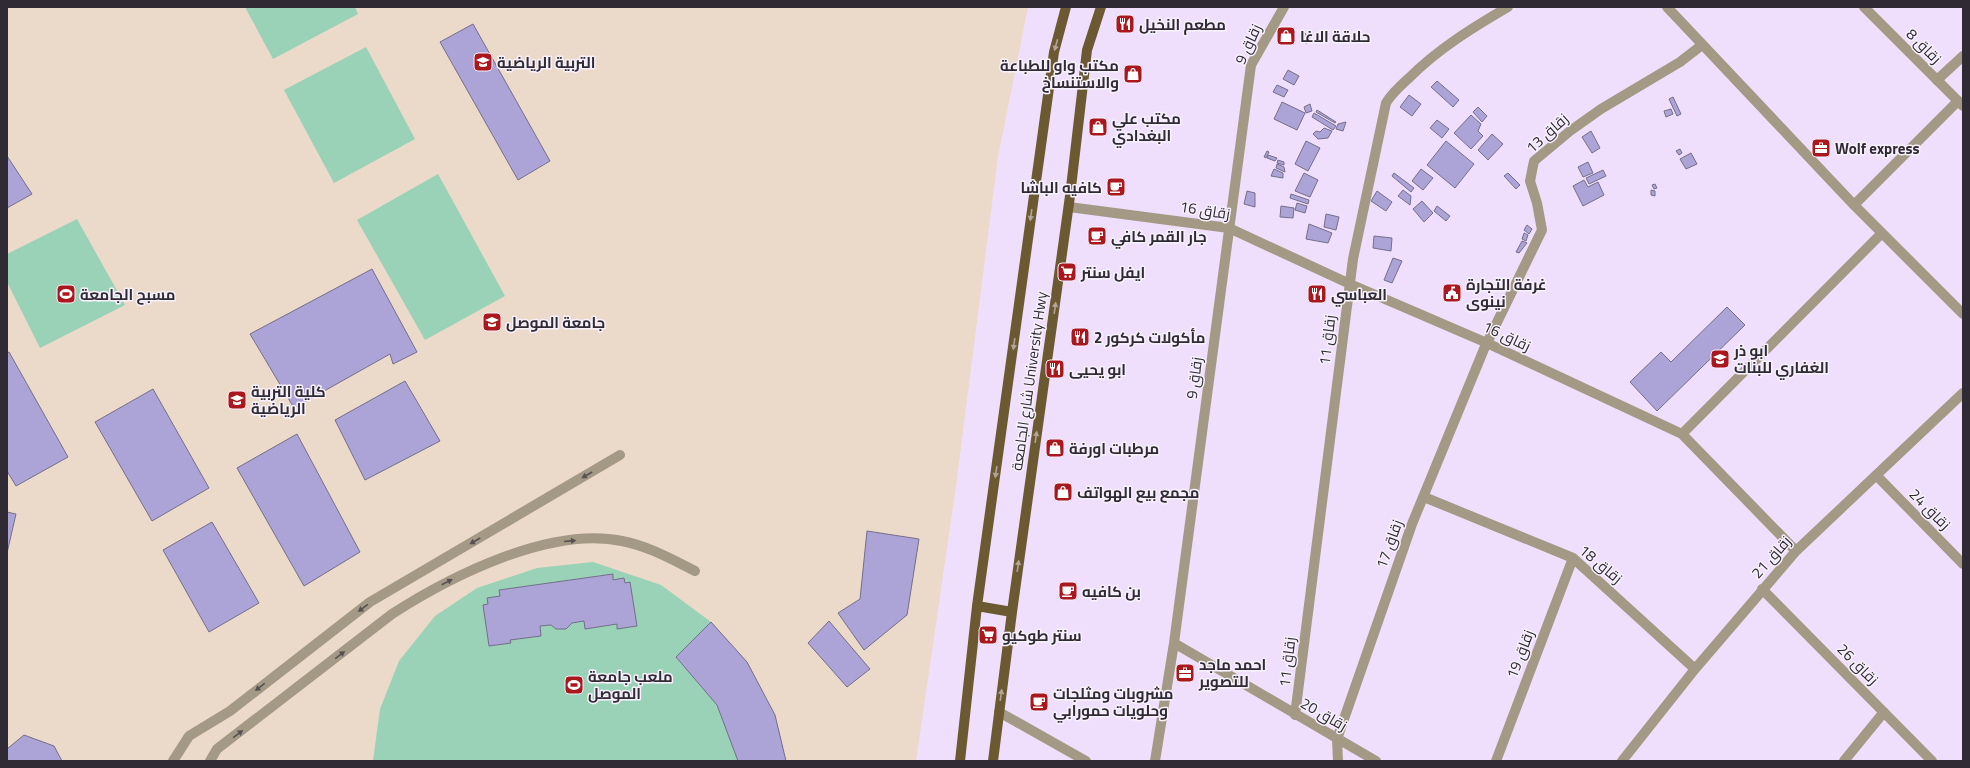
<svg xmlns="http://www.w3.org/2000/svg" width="1970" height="768" viewBox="0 0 1970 768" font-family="'Titillium Web',Cairo,sans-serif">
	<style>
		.education { fill: #ebd9c9 }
		.green { fill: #99d2b7 }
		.building { fill: #aca3d6; stroke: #746f8a }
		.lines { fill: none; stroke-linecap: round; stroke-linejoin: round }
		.minor { stroke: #a39984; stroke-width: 10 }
		.tertiary { stroke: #a39984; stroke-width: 10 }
		.primary { stroke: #6b5a31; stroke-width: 10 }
		.oneway { fill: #b1a696 }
		.oneway2 { fill: #585151 }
		.labels { text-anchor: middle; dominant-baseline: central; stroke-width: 3; stroke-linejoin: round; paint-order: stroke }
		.poi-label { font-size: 15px; font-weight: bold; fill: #302a35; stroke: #f7f1fc; text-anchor: start }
		.street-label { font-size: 15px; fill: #302a35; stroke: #f7f1fc }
	</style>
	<rect width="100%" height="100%" fill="#efdffc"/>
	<path class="education" d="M7 7H1028L998 157 956 486 916 761H7Z"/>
	<path class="green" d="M245 7H355L358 14 273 59Z
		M366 47 415 139 334 183 284 90Z
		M438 174 505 296 425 340 357 220Z
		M77 219 125 305 40 348 7 282V254Z
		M593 562 661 585 711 622 747 662 775 715 786 761H373L380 709 399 661 435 616 477 588 537 568Z"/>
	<path class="building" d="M473 24 550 161 518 180 440 42Z
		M1304 32 1311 40 1306 44 1300 35Z
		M1288 70 1299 76 1294 85 1283 79Z
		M1437 81 1459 100 1453 107 1431 87Z
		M1277 85 1288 90 1284 97 1273 92Z
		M1409 95 1421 104 1412 116 1400 107Z
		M1673 97 1681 114 1677 116 1669 99Z
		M1282 102 1305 113 1297 130 1274 119Z
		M1310 104 1312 111 1306 113 1304 107Z
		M1478 107 1487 116 1482 122 1473 112Z
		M1671 109 1673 114 1666 117 1664 111Z
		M1317 110 1336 122 1335 123 1316 112Z
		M1314 113 1336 126 1333 130 1312 117Z
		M1471 115 1481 124 1478 131 1483 136 1471 149 1454 133Z
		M1437 120 1449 129 1442 138 1430 128Z
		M1346 122 1343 131 1336 129 1338 124Z
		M1324 128 1332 131 1328 138 1318 139 1313 134 1316 131 1320 132Z
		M1591 131 1600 148 1592 153 1582 137Z
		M1492 134 1503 144 1488 160 1478 150Z
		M1306 141 1320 148 1308 171 1295 164Z
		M1446 141 1474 164 1455 188 1427 165Z
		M1680 149 1682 153 1679 155 1676 151Z
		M1267 151 1269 152 1266 158 1264 157Z
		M1691 153 1697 164 1686 169 1680 159Z
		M1268 155 1277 158 1275 161 1267 158Z
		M7 156 32 194 7 208Z
		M1278 160 1284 162V165L1277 163Z
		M1588 162 1593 173 1583 177 1578 167Z
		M1277 164 1284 167 1285 172 1276 168Z
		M1274 169 1283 173V178L1271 176Z
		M1421 169 1433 178 1423 190 1412 181Z
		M1603 170 1606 176 1589 184 1586 178Z
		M1304 173 1318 180 1310 197 1295 191Z
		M1394 173 1414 188 1411 192 1392 176Z
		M1508 173 1520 185 1516 189 1504 176Z
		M1584 180 1588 187 1598 182 1604 195 1583 206 1573 186Z
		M1655 184 1657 188 1654 189 1652 185Z
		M1403 190 1411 196 1410 205 1398 196Z
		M1651 190 1655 191V196L1651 195Z
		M1247 191 1255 193V207L1244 204Z
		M1377 191 1392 202 1386 211 1371 201Z
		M1291 194 1309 200 1308 204 1290 198Z
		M1422 201 1433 213 1424 222 1413 209Z
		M1297 203 1307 206 1305 213 1295 210Z
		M1281 206 1294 208 1293 218 1280 217Z
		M1437 206 1450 216 1446 221 1434 211Z
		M1326 214 1339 217 1336 230 1324 227Z
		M1309 224 1332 233 1328 243 1306 239Z
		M1527 225 1532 229 1529 234 1524 230Z
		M1524 233 1528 235 1526 241 1522 239Z
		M1374 236 1392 238 1391 251 1373 248Z
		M1522 241 1527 243 1519 253 1516 252Z
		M1393 258 1402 261 1392 283 1384 280Z
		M372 269 417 352 393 364 390 354 294 408 250 334Z
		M1727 307 1745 325 1657 411 1630 382 1661 352 1671 362Z
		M9 352 68 457 16 486 7 471V353Z
		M405 381 440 441 365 480 335 420Z
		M153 389 209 488 152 521 95 422Z
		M297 434 360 552 304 586 237 468Z
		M7 512 16 514 7 553Z
		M212 522 259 603 209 632 163 550Z
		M867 531 919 539 907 615 864 650 838 613 860 599Z
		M613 574V580L624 578 625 583 630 582 637 626 617 629V624L585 629 584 621 572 623 566 629H556L551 625 540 626 541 636 510 640 511 643 489 646 483 605 488 604 487 598 500 596 499 590Z
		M829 621 870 669 847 687 808 643Z
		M711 622 747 662 775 715 786 761H738L717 705 676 657Z
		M24 735 54 746 62 761H7V749Z"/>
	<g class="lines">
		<path class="minor" d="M1667 7 1854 205 1963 314
			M1937 80 1963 56
			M1854 205 1958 101
			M1069 207 1229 228 1350 284 1487 343 1682 434 1796 551
			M1682 434 1882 233
			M1876 475 1963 564
			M1424 497 1573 558 1695 669
			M1762 589 1932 761
			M1174 643 1376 761
			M999 712 1086 761
			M1295 715 1353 259 1386 103C1392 93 1400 86 1409 78 1438 49 1472 28 1508 7
			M173 761 189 736 230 711 370 602 620 455
			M210 761 217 749 392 614C451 576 550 526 622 541 648 546 671 559 695 571
			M1155 761 1174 643 1251 65 1284 7
			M1338 761 1337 739 1412 524 1484 349 1542 230 1537 203 1530 181 1534 161 1570 131 1601 109 1680 62 1702 45
			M1496 761 1573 558
			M1622 761 1695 669 1796 551 1963 393
			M1844 761 1884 712"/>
		<path class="tertiary" d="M1864 7 1963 106"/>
		<path class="primary" d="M977 606 1012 612
			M960 761 977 606 1054 52 1066 7
			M993 761 1012 612 1070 196 1087 50 1101 7"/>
	</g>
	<defs><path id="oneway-solid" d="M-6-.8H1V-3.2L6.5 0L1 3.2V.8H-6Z"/></defs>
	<g class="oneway">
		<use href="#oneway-solid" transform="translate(1056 45) rotate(105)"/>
		<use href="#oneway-solid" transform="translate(1031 215) rotate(98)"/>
		<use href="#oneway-solid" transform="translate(1055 308) rotate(-82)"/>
		<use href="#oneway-solid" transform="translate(1014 344) rotate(98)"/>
		<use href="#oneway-solid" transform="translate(1036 437) rotate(-82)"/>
		<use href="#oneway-solid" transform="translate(996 472) rotate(98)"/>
		<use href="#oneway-solid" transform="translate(1018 566) rotate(-82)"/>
		<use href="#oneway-solid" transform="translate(1001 695) rotate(-82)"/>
	</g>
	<g class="oneway2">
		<use href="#oneway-solid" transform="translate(587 475) rotate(150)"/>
		<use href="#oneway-solid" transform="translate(475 541) rotate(150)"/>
		<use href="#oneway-solid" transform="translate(570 541) rotate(-5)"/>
		<use href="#oneway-solid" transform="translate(447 582) rotate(-27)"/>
		<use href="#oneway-solid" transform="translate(363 608) rotate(143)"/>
		<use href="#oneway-solid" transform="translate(340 655) rotate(-38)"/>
		<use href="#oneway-solid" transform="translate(260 687) rotate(142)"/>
		<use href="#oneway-solid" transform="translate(238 734) rotate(-37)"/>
	</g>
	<defs>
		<symbol id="restaurant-square" viewBox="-11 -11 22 22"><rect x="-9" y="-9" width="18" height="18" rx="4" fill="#aa171c" stroke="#f7f1fc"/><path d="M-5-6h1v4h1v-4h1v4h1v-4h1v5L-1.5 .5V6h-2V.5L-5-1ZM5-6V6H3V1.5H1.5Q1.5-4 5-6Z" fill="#fff"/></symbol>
		<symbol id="shop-square" viewBox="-11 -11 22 22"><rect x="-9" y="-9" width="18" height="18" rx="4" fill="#aa171c" stroke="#f7f1fc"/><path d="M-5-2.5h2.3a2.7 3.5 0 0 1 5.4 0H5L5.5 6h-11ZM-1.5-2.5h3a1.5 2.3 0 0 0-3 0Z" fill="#fff"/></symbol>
		<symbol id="university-square" viewBox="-11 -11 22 22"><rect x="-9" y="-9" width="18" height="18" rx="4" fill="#aa171c" stroke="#f7f1fc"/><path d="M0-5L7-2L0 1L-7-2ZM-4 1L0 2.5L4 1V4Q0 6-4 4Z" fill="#fff"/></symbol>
		<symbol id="office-square" viewBox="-11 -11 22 22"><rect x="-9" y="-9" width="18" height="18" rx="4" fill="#aa171c" stroke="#f7f1fc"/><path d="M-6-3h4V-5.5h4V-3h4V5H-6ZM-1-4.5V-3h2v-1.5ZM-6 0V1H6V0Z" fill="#fff"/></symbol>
		<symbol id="cafe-square" viewBox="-11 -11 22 22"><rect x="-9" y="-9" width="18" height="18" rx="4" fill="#aa171c" stroke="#f7f1fc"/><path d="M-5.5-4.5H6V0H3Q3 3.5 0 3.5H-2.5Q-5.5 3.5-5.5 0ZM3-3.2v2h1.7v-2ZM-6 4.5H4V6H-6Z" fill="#fff"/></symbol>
		<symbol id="supermarket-square" viewBox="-11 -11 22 22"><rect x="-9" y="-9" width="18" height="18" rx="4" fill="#aa171c" stroke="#f7f1fc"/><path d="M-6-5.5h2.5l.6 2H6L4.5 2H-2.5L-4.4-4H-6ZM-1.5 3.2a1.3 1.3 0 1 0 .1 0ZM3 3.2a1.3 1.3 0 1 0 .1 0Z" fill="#fff"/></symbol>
		<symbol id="civic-square" viewBox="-11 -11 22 22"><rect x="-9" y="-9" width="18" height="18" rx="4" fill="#aa171c" stroke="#f7f1fc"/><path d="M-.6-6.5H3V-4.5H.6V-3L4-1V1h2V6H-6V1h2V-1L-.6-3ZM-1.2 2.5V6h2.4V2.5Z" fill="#fff"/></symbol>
		<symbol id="stadium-square" viewBox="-11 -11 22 22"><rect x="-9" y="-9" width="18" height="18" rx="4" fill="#aa171c" stroke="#f7f1fc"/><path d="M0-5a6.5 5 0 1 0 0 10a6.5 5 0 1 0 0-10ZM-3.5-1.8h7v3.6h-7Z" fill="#fff"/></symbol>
		<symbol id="school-square" viewBox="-11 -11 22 22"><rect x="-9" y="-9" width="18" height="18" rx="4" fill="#aa171c" stroke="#f7f1fc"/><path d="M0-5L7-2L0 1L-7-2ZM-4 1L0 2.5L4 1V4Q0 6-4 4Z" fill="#fff"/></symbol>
	</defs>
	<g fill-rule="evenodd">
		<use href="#restaurant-square" x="1114" y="13" width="22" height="22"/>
		<use href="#shop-square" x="1275" y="25" width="22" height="22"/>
		<use href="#university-square" x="472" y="51" width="22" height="22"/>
		<use href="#shop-square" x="1122" y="63" width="22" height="22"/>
		<use href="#shop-square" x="1087" y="116" width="22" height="22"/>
		<use href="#office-square" x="1810" y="137" width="22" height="22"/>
		<use href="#cafe-square" x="1105" y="176" width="22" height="22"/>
		<use href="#cafe-square" x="1086" y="225" width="22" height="22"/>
		<use href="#supermarket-square" x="1056" y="261" width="22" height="22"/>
		<use href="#civic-square" x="1441" y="282" width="22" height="22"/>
		<use href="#stadium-square" x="55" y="283" width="22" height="22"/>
		<use href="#restaurant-square" x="1306" y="283" width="22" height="22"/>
		<use href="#university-square" x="481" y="311" width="22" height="22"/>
		<use href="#restaurant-square" x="1069" y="326" width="22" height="22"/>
		<use href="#school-square" x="1709" y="348" width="22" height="22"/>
		<use href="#restaurant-square" x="1044" y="358" width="22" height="22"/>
		<use href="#university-square" x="226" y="389" width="22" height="22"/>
		<use href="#shop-square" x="1044" y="437" width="22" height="22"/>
		<use href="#shop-square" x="1052" y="481" width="22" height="22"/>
		<use href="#cafe-square" x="1057" y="580" width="22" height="22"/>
		<use href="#supermarket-square" x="977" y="624" width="22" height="22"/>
		<use href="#office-square" x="1174" y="662" width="22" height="22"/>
		<use href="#stadium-square" x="563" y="674" width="22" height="22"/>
		<use href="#cafe-square" x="1028" y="691" width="22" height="22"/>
	</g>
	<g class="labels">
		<g class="poi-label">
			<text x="1139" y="24">مطعم النخيل</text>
			<text x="1300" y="36">حلاقة الاغا</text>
			<text x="497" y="62">التربية الرياضية</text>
			<text x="1119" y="65" text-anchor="end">مكتب واو للطباعة<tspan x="1119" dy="17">والاستنساخ</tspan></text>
			<text x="1112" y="118">مكتب علي<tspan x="1112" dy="17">البغدادي</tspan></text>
			<text x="1835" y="148">Wolf express</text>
			<text x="1102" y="187" text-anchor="end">كافيه الباشا</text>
			<text x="1111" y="236">جار القمر كافي</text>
			<text x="1081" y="272">ايفل سنتر</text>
			<text x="1466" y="284">غرفة التجارة<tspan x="1466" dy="17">نينوى</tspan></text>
			<text x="80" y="294">مسبح الجامعة</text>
			<text x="1331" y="294">العباسي</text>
			<text x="506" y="322">جامعة الموصل</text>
			<text x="1094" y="337">مأكولات كركور 2</text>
			<text x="1734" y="350">ابو ذر<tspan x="1734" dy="17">الغفاري للبنات</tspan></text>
			<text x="1069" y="369">ابو يحيى</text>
			<text x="251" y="391">كلية التربية<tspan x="251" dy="17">الرياضية</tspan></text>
			<text x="1069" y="448">مرطبات اورفة</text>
			<text x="1077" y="492">مجمع بيع الهواتف</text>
			<text x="1082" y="591">بن كافيه</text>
			<text x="1002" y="635">سنتر طوكيو</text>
			<text x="1199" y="664">احمد ماجد<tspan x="1199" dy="17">للتصوير</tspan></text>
			<text x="588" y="676">ملعب جامعة<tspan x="588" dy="17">الموصل</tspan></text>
			<text x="1053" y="693">مشروبات ومثلجات<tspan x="1053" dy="17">وحلويات حمورابي</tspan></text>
		</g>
		<g class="street-label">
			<text transform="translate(1248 44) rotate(-65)">زقاق 9</text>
			<text transform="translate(1924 46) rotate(45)">زقاق 8</text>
			<text transform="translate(1547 133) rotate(-42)">زقاق 13</text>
			<text transform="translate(1205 210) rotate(9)">زقاق 16</text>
			<text transform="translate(1507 336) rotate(25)">زقاق 16</text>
			<text transform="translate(1327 340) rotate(-83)">زقاق 11</text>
			<text transform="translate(1194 378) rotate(-82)">زقاق 9</text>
			<text transform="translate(1029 381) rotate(-82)">شارع الجامعة University Hwy</text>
			<text transform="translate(1930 509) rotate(45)">زقاق 24</text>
			<text transform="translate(1389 544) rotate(-70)">زقاق 17</text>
			<text transform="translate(1771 557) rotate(-48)">زقاق 21</text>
			<text transform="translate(1601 564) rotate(40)">زقاق 18</text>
			<text transform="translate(1520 654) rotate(-69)">زقاق 19</text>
			<text transform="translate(1287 662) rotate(-83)">زقاق 11</text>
			<text transform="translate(1858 664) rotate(45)">زقاق 26</text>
			<text transform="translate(1324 714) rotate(30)">زقاق 20</text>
		</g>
	</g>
	<rect width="1970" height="768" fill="none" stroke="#302a35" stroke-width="16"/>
</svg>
